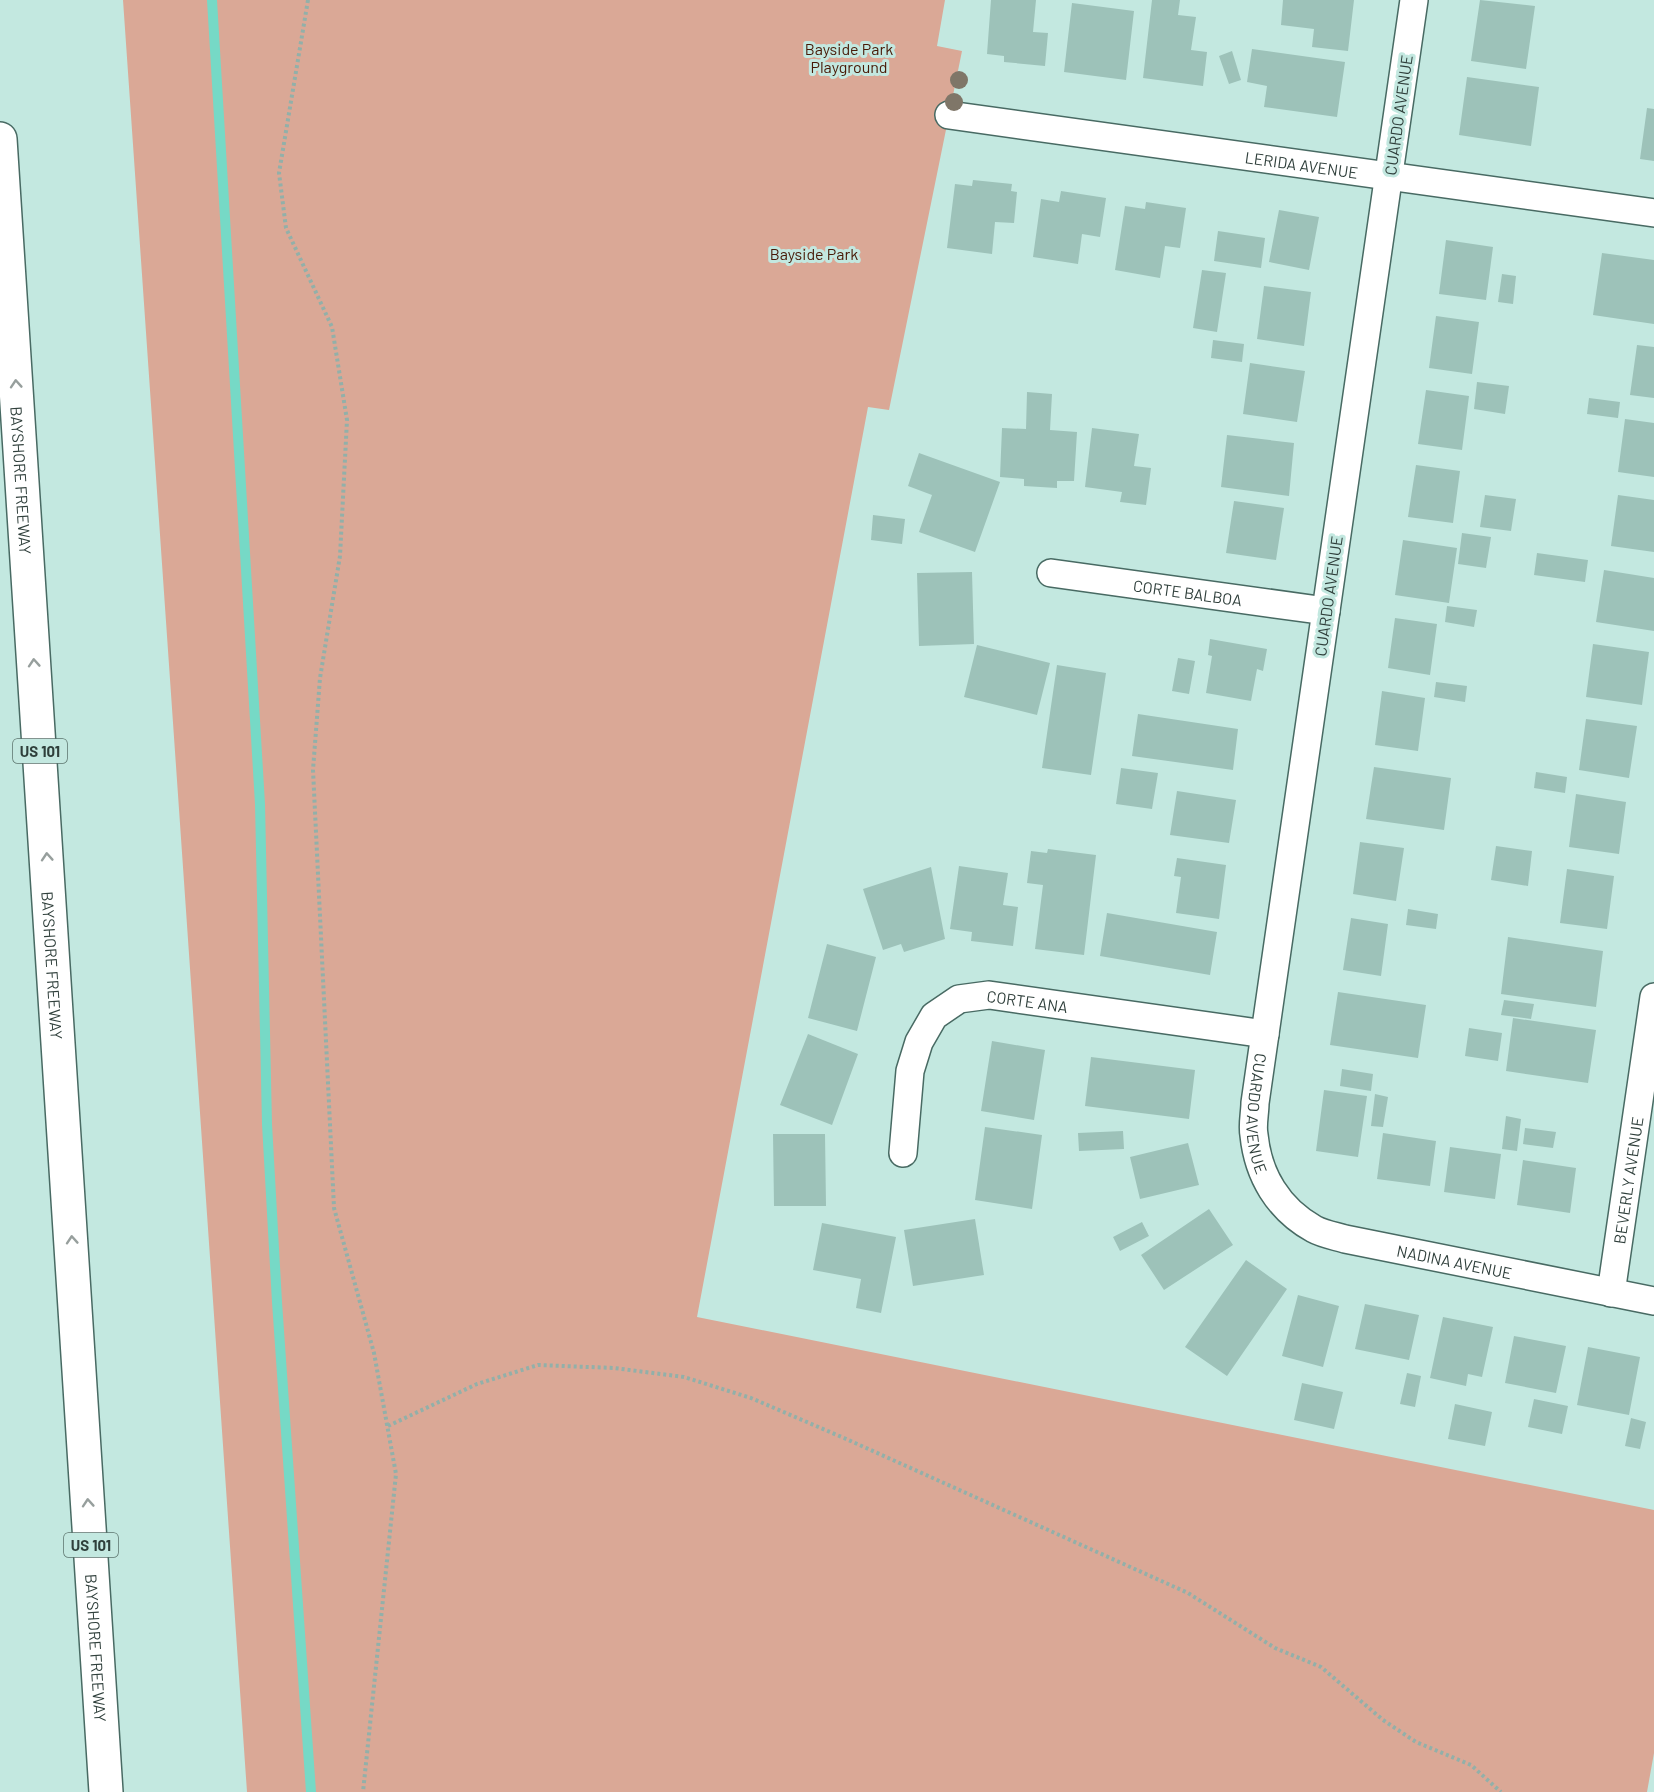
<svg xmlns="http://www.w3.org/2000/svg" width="1654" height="1792" viewBox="0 0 1654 1792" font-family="Barlow,sans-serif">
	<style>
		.green { fill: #daa896 }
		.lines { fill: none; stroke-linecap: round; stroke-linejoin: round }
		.stream { stroke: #76d9c6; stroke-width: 10 }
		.building { fill: #9dc2b9 }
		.minor-casing { stroke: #486a63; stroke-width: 30 }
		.motorway-casing { stroke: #486a63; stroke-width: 36 }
		.path { stroke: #92b0a9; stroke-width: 4; stroke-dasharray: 3 3; stroke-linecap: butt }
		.minor { stroke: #fff; stroke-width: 27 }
		.motorway { stroke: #fff; stroke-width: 33 }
		.tree { fill: #7f7668 }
		.oneway { stroke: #979f9d }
		.labels { text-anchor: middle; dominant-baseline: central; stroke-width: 6; stroke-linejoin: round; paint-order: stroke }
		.shield { fill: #c3e8e0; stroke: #5b726c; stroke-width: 1.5 }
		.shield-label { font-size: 15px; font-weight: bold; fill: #2f3f3b }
		.park-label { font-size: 16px; fill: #471906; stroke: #c3e8e0 }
		.street-label { font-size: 16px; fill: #2f3f3b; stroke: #c3e8e0 }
	</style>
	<rect width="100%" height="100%" fill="#c3e8e0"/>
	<path class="green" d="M123 0H945L937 46 962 51 889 410 868 407 697 1317 1654 1510V1753L1647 1792H247Z"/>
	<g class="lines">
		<path class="stream" d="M212 0 260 804 267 1124 277 1302 311 1792"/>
	</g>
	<path class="building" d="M991 0H1036L1033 32 1048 33 1045 66 1004 62V56L987 54Z
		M1152 0H1180L1178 15 1196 17 1191 50 1207 52 1203 86 1143 78Z
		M1283 0H1354L1348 51 1312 47 1314 29 1281 25Z
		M1480 0 1535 6 1526 69 1471 61Z
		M1072 3 1134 11 1126 80 1064 72Z
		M1252 49 1345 62 1337 117 1264 107 1267 86 1247 82Z
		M1232 51 1241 80 1229 84 1219 56Z
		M1467 77 1539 87 1531 146 1459 135Z
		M1647 108 1654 109V161L1640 159Z
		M973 180 1012 184 1011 191 1017 192 1014 223 995 222 992 254 947 248 955 184 972 186Z
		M1061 191 1106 198 1100 237 1082 234 1078 264 1033 257 1041 199 1059 202Z
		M1146 202 1186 208 1180 248 1165 246 1160 278 1115 270 1125 206 1145 209Z
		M1279 210 1319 217 1309 270 1269 262Z
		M1218 231 1265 238 1261 268 1214 261Z
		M1446 240 1493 247 1486 300 1439 294Z
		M1602 253 1654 260V324L1593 315Z
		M1202 270 1226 273 1217 332 1193 328Z
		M1502 274 1516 276 1513 304 1498 302Z
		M1264 286 1311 292 1304 346 1257 339Z
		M1436 316 1479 322 1472 374 1429 368Z
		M1213 340 1244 344 1242 362 1211 358Z
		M1637 345 1654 347V398L1630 395Z
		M1250 363 1305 371 1297 422 1243 414Z
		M1477 382 1509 386 1505 414 1474 409Z
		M1426 390 1469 396 1462 450 1418 444Z
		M1027 392 1052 394 1050 430 1077 432 1074 481H1057V488L1024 486V479L1000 477 1002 428 1026 429Z
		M1589 398 1620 402 1618 418 1587 414Z
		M1625 419 1654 423V477L1618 472Z
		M1092 428 1139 434 1134 466 1151 468 1146 505 1120 502 1122 492 1085 487Z
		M1227 435 1294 443 1289 496 1221 487Z
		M919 453 1000 482 975 552 919 532 932 495 908 486Z
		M1416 465 1460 471 1453 523 1408 517Z
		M1485 495 1516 499 1511 531 1480 527Z
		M1618 495 1654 500V552L1611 546Z
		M1234 501 1284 508 1276 560 1226 553Z
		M873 515 905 519 902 544 871 540Z
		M1462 533 1491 537 1486 568 1458 564Z
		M1403 540 1457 548 1449 603 1395 595Z
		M1537 553 1588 560 1585 582 1534 575Z
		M1604 570 1654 578V631L1596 622Z
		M972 572 974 644 919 646 917 573Z
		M1447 606 1477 610 1474 627 1445 622Z
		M1395 618 1437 624 1430 675 1388 668Z
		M1210 639 1267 649 1263 671 1257 669 1251 701 1206 693 1212 656 1208 655Z
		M1593 644 1649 652 1642 705 1586 697Z
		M977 645 1050 663 1037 715 964 697Z
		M1178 658 1195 661 1189 694 1172 691Z
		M1057 665 1106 673 1091 775 1042 768Z
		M1436 682 1467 686 1465 702 1434 697Z
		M1382 691 1425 698 1418 751 1375 745Z
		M1138 714 1238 729 1233 770 1132 756Z
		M1586 719 1637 726 1629 778 1579 770Z
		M1374 767 1451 778 1444 830 1366 819Z
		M1121 768 1158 773 1152 809 1116 804Z
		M1536 772 1567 777 1565 793 1534 788Z
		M1177 791 1236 800 1229 843 1170 835Z
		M1576 794 1626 802 1619 854 1569 847Z
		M1360 842 1404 848 1396 901 1353 894Z
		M1496 846 1532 851 1528 886 1491 880Z
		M1048 849 1096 855 1084 955 1035 949 1043 885 1027 883 1031 851 1047 853Z
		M1177 858 1226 865 1219 919 1176 913 1181 877 1174 876Z
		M959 866 1008 873 1003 905 1018 907 1013 946 971 941 972 932 950 929Z
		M931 867 945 939 904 952 901 944 883 950 863 889Z
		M1567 869 1614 876 1607 929 1560 923Z
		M1408 909 1438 914 1436 929 1406 925Z
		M1107 913 1217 932 1210 975 1100 956Z
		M1351 918 1388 924 1381 976 1343 970Z
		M1508 937 1603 951 1596 1007 1501 994Z
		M827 944 876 957 857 1031 808 1018Z
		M1338 992 1426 1005 1418 1058 1330 1045Z
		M1504 1000 1534 1004 1531 1019 1501 1015Z
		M1513 1018 1596 1030 1588 1083 1506 1071Z
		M1469 1028 1502 1033 1498 1061 1465 1056Z
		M808 1034 858 1054 832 1125 780 1105Z
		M992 1041 1045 1050 1034 1120 981 1111Z
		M1091 1057 1195 1070 1189 1119 1085 1106Z
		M1342 1069 1373 1074 1371 1091 1340 1086Z
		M1324 1090 1367 1096 1358 1157 1316 1151Z
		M1375 1094 1388 1097 1383 1127 1371 1126Z
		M1506 1116 1521 1119 1517 1151 1502 1149Z
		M985 1127 1042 1135 1032 1209 975 1200Z
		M1525 1128 1556 1132 1553 1148 1523 1144Z
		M1123 1131 1124 1149 1079 1151 1078 1133Z
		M1383 1133 1436 1141 1430 1186 1377 1179Z
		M773 1134H825L826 1206H774Z
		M1188 1143 1199 1185 1140 1199 1130 1157Z
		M1450 1147 1501 1154 1495 1199 1444 1192Z
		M1523 1160 1576 1168 1570 1213 1517 1205Z
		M1209 1209 1233 1245 1164 1290 1141 1255Z
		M975 1219 984 1275 913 1286 904 1230Z
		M1142 1222 1149 1236 1120 1251 1113 1237Z
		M822 1223 896 1237 881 1313 856 1308 861 1279 813 1270Z
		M1246 1260 1287 1289 1227 1376 1185 1347Z
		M1298 1295 1339 1306 1323 1367 1282 1356Z
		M1365 1304 1419 1315 1409 1360 1355 1349Z
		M1443 1317 1493 1327 1482 1377 1468 1374 1466 1386 1430 1378Z
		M1514 1336 1566 1346 1556 1393 1505 1383Z
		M1588 1347 1640 1357 1629 1415 1577 1405Z
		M1407 1373 1421 1376 1415 1407 1400 1404Z
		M1302 1383 1343 1392 1334 1429 1294 1420Z
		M1534 1399 1568 1406 1562 1434 1528 1427Z
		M1455 1404 1492 1412 1485 1446 1448 1439Z
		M1631 1418 1646 1422 1640 1449 1625 1446Z"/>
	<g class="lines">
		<defs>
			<g id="minor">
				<path id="s1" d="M1414 0 1255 1103C1255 1113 1252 1125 1254 1135 1258 1175 1278 1209 1314 1229 1323 1234 1335 1236 1345 1239L1654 1301"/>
				<path id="s2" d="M949 115 1654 213"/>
				<path id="s3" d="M1051 573 1326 611"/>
				<path id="s4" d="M903 1153 910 1071 919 1042 934 1016 959 999 989 995 1265 1034"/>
				<path id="s5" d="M1611 1293 1654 997"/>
			</g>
			<g id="motorway">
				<path id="s6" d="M0 139 106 1792"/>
			</g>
		</defs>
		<use href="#minor" class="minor-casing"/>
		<use href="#motorway" class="motorway-casing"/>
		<path class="path" d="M308 0 279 173 286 228 332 327 347 420 340 556 320 678 313 770 334 1208 374 1353 396 1474 363 1792
			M388 1426 477 1384 538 1365 614 1368 684 1377 751 1398 844 1438 1188 1593 1275 1648 1321 1667 1383 1720 1416 1742 1471 1765 1501 1792"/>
		<use href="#minor" class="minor"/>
		<use href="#motorway" class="motorway"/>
	</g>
	<g class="tree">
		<circle cx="959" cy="80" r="9"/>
		<circle cx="954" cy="102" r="9"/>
	</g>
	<defs><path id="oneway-chevron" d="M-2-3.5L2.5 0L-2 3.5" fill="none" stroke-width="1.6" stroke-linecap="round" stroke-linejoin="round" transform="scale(1.5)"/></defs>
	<g class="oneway">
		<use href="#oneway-chevron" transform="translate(16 384) rotate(-94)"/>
		<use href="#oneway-chevron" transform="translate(34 663) rotate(-94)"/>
		<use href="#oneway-chevron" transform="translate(47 857) rotate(-94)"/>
		<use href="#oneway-chevron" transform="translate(72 1240) rotate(-94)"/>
		<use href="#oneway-chevron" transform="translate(88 1503) rotate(-94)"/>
	</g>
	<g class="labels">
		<g class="shield">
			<rect x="13" y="739" width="54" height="24" rx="4.5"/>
			<rect x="64" y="1533" width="54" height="24" rx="4.5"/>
		</g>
		<g class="shield-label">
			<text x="40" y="751">US 101</text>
			<text x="91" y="1545">US 101</text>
		</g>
		<g class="park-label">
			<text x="849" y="48">Bayside Park<tspan x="849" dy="18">Playground</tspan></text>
			<text x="814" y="253">Bayside Park</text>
		</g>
		<g class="street-label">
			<text transform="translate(1398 115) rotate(-82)">CUARDO AVENUE</text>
			<text stroke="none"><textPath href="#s2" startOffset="356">LERIDA AVENUE</textPath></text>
			<text stroke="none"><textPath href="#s6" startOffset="342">BAYSHORE FREEWAY</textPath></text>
			<text stroke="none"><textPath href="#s3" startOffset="138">CORTE BALBOA</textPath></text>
			<text transform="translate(1328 596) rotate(-82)">CUARDO AVENUE</text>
			<text stroke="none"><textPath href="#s6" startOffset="828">BAYSHORE FREEWAY</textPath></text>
			<text stroke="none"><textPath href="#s4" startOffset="242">CORTE ANA</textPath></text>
			<text stroke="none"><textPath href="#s1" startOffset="1125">CUARDO AVENUE</textPath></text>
			<text stroke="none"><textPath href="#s5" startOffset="114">BEVERLY AVENUE</textPath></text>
			<text stroke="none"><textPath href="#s1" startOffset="1407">NADINA AVENUE</textPath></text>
			<text stroke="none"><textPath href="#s6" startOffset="1512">BAYSHORE FREEWAY</textPath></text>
		</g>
	</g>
</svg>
